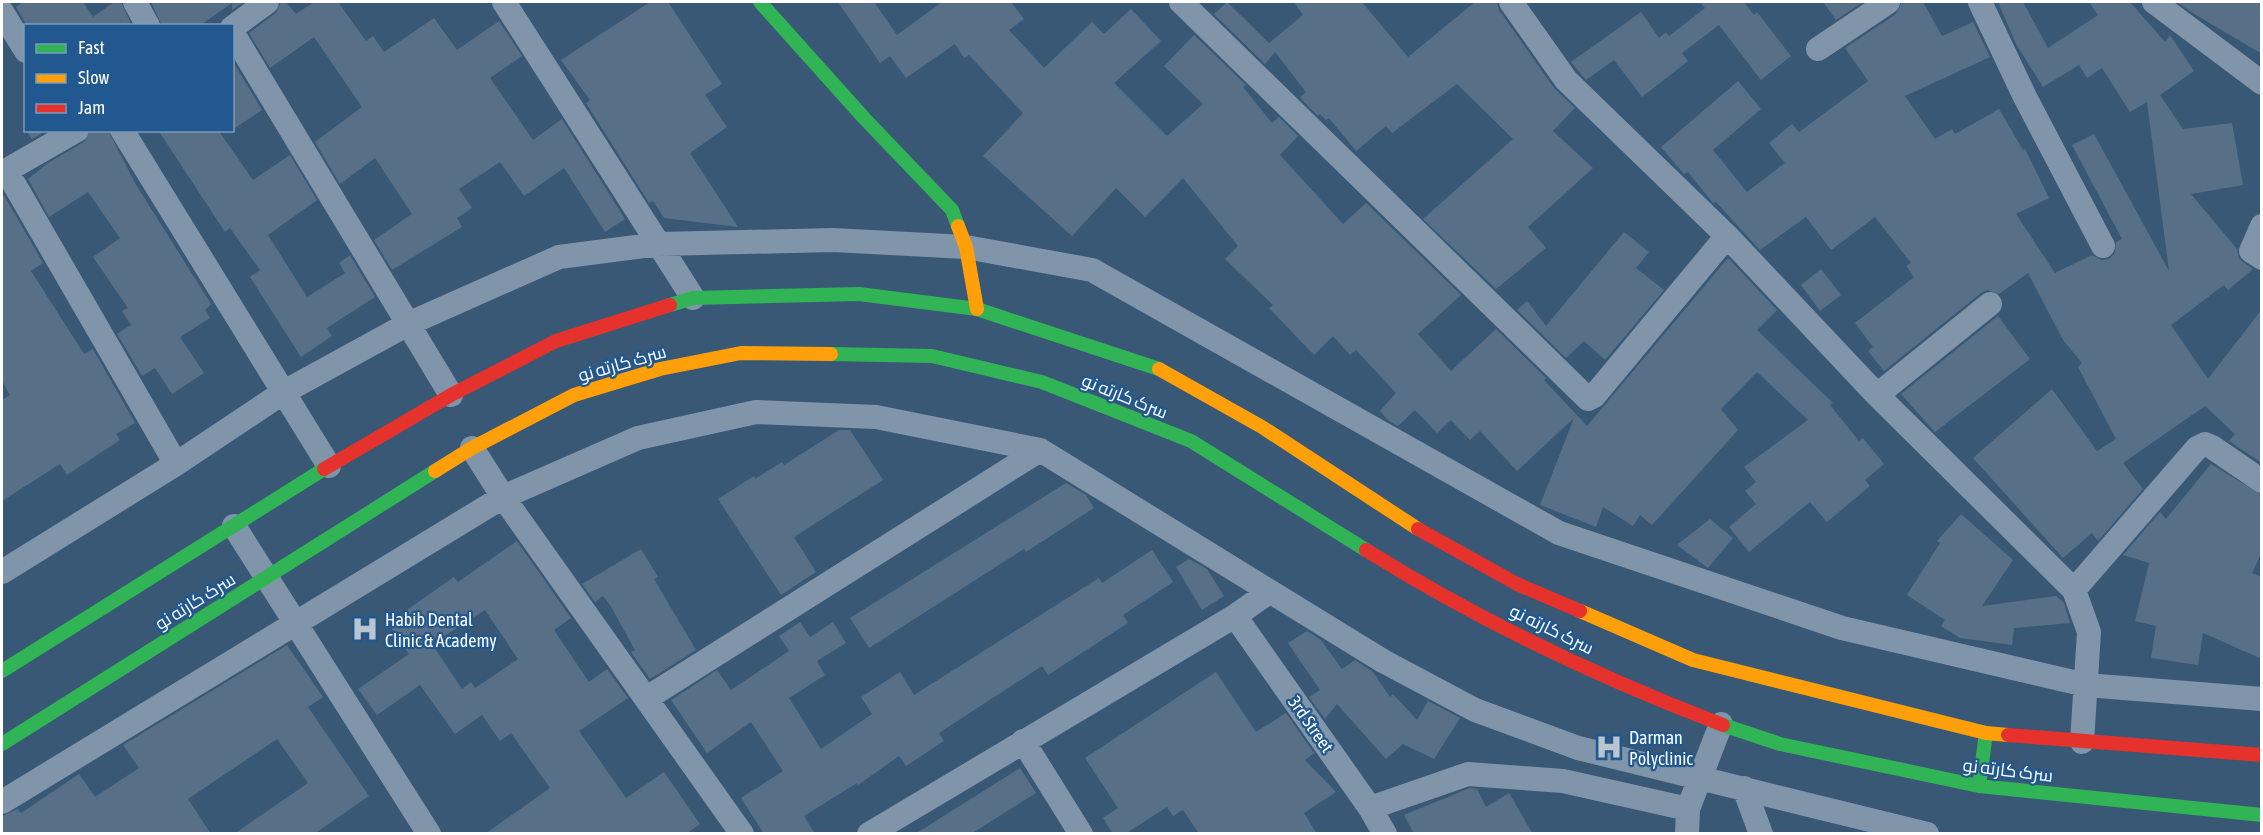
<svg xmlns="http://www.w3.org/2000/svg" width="2263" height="835" viewBox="0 0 2263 835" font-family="'Asap Condensed',Cairo,sans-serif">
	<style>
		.building { fill: #577087; fill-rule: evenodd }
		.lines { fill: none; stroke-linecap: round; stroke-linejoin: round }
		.street { stroke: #8095a9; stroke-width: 24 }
		.fast { stroke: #30b455; stroke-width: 14 }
		.slow { stroke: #ff9f0a; stroke-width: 14 }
		.jam { stroke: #e5322d; stroke-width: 14 }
		.labels { text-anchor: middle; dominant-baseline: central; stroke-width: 4.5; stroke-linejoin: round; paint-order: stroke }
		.street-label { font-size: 18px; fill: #fff; stroke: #20588f }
		.poi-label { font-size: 18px; fill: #fff; stroke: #20588f; text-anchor: start }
	</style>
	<rect width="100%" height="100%" fill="#395876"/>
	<path class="building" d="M23 2H83L93 17 114 2H121L132 26H27L16 7Z
		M151 2H244L232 10V3L199 26H162Z
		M281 2H286L296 14 314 2H338L366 41 373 36 384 52 434 18 457 50 499 21 522 56 490 78 533 140 562 119 625 219 605 232 564 168 524 196 500 162 459 189 472 208 457 218 462 227 392 270 374 240 412 214 375 158 340 184 315 142 362 107 314 37 270 68 249 33 276 13Z
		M650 2H668L722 84 705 95 727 127 690 153 738 227 664 218 653 201 649 203 586 103 590 100 561 60Z
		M838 2H874L897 35 942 2H1011L1024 19 1009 30 1044 68 1092 22 1104 34 1131 9 1161 41 1114 83 1167 136 1203 104 1164 66 1194 35 1246 85 1243 87 1272 123 1279 117 1298 136 1280 155 1343 224 1366 203 1461 295 1418 334 1451 371 1496 329 1546 378 1544 380 1587 426 1728 258 1777 310 1757 330 1833 403 1830 405 1859 441 1863 438 1884 464 1865 480 1870 486 1827 522 1810 502 1749 552 1729 527 1756 504 1745 491 1756 482 1744 467 1808 420 1757 372 1721 409 1738 430 1652 525 1640 515 1633 526 1603 507 1596 527 1540 505 1574 418 1517 471 1480 431 1470 440 1451 420 1437 433 1415 410 1398 426 1389 421 1380 411 1396 393 1356 350 1350 355 1333 336 1314 355 1269 308 1273 305 1225 259 1238 246 1183 178 1145 217 1116 188 1072 236 983 156 1023 113 969 55 964 58 955 44 906 78 890 56 880 63Z
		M1227 2 1269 43 1303 15 1294 2H1362L1408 57 1475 2H1497L1499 10 1554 88 1575 108 1553 131 1593 168 1528 227 1546 248 1496 289 1423 219 1513 139 1457 84 1392 133 1386 126 1356 151 1329 118 1326 120 1320 114 1318 116 1300 98 1306 92 1275 52 1265 64 1214 14Z
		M1700 2H1744L1754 15 1757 12 1791 56 1761 80 1719 25 1682 53 1688 61 1642 97 1614 60 1586 80 1571 62 1641 12 1659 38 1666 32 1669 36 1705 8Z
		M1823 2H1863L1836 20Z
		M1902 2H1923L1942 36 1973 22 1990 57 1905 96 1935 139 1952 129 1955 134 1999 109 2023 150 2025 149 2049 198 2016 214 2055 273 2092 255 2102 260 2109 259 2115 253 2116 242 2122 239 2072 145 2094 134 2169 271 2147 102 2130 112 2102 68 2087 78 2079 65 2043 87 2016 44 1998 2H2023L2048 48 2098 15 2089 2H2130L2165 42 2170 35 2194 71 2160 95 2183 129 2232 123 2243 185 2191 194 2237 249 2239 259 2253 269 2228 290 2224 285 2171 325 2208 379 2262 309V463L2229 441 2235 434 2205 406 2123 463 2143 489 2098 541 2092 533 2063 558 1973 458 2052 389 2097 451 2116 439 2078 367 2082 363 2063 340 2028 273 1999 294 1988 290 1981 293 1884 371 1868 351 1873 347 1855 323 1914 277 1906 266 1911 263 1875 217 1831 250 1806 217 1760 250 1716 202 1713 203 1688 172 1684 174 1661 147 1738 81 1761 109 1713 150 1747 192 1785 163 1769 143 1792 124 1799 132 1868 81 1845 48 1896 14Z
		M2177 2H2262V54L2191 12Z
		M232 60 262 110 232 130Z
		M26 130H47L32 139Z
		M91 130H108L135 183 211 304 205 310 210 318 180 337 204 373 172 394 155 368 142 376 117 334 131 325 122 311 128 308 93 257 120 238 88 192 49 217 28 179 48 163 84 142Z
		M158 130H218L253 180 290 155 317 200 268 235 307 297 345 273 339 263 350 255 375 297 327 328 332 336 301 357 250 277 260 270 230 228 225 232Z
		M4 195 43 263 31 271 84 354 93 349 135 423 116 434 120 440 67 475 60 464 2 501V400L10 395 2 381V197Z
		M1624 232 1649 252 1636 268 1664 290 1605 360 1584 341 1566 358 1517 310 1527 301 1546 326Z
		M1821 269 1841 295 1820 311 1801 285Z
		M1998 316 2030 359 1935 432 1901 394Z
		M839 430H850L883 480 794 537 816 572 781 595 718 499 754 476 755 479 782 462 784 465Z
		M2211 464 2262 495V552L2252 573 2262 577V659L2203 633 2198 665 2151 658 2156 626 2135 621 2149 563 2123 555 2160 512 2166 519Z
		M1066 483 1086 495 1094 508 1026 552 1024 549 869 648 850 618Z
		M1961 514 2013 560 1982 606 2056 596 2064 603 2070 623 2014 628 2012 645 1960 638 1941 626 1945 620 1907 595 1940 543 1937 541Z
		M1710 519 1733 538 1708 568 1677 545Z
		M517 541 571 618 554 630 589 682 607 669 628 698 579 731 626 798 664 772 700 824 686 834H485L550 788 511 733 500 741 482 715 455 734 420 685 377 715 358 689 409 654 388 623 454 577 458 582ZM485 610 518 659 475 688 471 682 462 689 432 644Z
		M641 549 658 577 654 579 696 650 650 679 631 652 635 650 610 605 603 596 595 602 582 584Z
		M1152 550 1173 582 1123 615 1128 623 1048 675 1042 666 939 733 944 741 906 766 899 756 858 785 857 783 804 816 815 834H764L741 798 783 771 751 722 707 753 671 700 717 670 731 690 789 651 779 636 800 622 810 637 833 622 846 643 817 661 825 675 789 698 821 749 872 714 861 697 900 672 914 695 1099 578 1102 583Z
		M1189 559 1207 569 1224 596 1202 610 1176 567Z
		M1307 631 1321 640 1342 669 1355 660 1373 672 1390 697 1393 694 1417 720 1428 701 1460 718 1434 759 1403 744 1386 759 1337 704 1325 719 1309 697 1320 690 1288 643Z
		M287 645 323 697 308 707 369 796 314 834H234L308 783 277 739 188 799 211 834H2V816L18 809 21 813 79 774 95 797 139 768 123 745Z
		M1216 672 1256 732 1286 713 1314 753 1305 760 1336 792 1304 813 1317 834H1199L1183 810 1173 816 1167 807 1125 834H1113L1103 818 1118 808 1085 758Z
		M1020 768 1036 793 971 834H915Z
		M1470 788 1477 789 1486 807 1509 793 1533 834H1414L1404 815Z"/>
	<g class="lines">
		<path class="street" d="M135 2 148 26
			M504 2 693 298
			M1181 2 1588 399 1594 396 1727 236
			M1511 2 1566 80 1727 236 1877 395 2074 590 2089 632 2082 742
			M1980 2 2025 97 2103 246
			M2154 2 2262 83
			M2 12 26 51
			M232 28 267 2
			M232 32 451 395
			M1818 49 1888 2
			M122 130 329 466
			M6 170 176 464
			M2 173 77 130
			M2262 226 2251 251 2262 258
			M1877 395 1990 304
			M472 448 503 497 742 834
			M234 526 429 834
			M2 572 176 464 284 392 408 324 559 257 659 244 833 240 966 247 1092 270 1559 533 1842 628 2086 685 2262 699
			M2074 590 2197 448 2205 444 2212 447 2262 481
			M1235 616 1370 808 1385 834
			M647 698 1040 450
			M1023 741 1081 834
			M1744 788 1761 834
			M2 802 503 497 638 438 756 412 876 417 1040 450 1383 661 1475 710 1578 748 1927 834
			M1370 808 1468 774 1563 781 1688 809
			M869 834 1235 616 1269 592
			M1687 834 1688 809 1721 724"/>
		<path class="fast" d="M760 2 864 118 952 210 958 226
			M670 305 693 298 859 294 977 309 1159 369
			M831 354 932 356 1042 382 1191 441 1366 550
			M2 671 324 469
			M1723 725 1780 744 1979 786 2262 815
			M2 744 435 471
			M1979 786 1986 733"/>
		<path class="slow" d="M958 226 966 247 977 309
			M1159 369 1262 427 1418 529
			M435 471 472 448 574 395 660 369 741 353 831 354
			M1580 611 1693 660 1986 733 2008 735"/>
		<path class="jam" d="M324 469 451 395 556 341 670 305
			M1418 529 1517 584 1580 611
			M1366 550C1478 620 1600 678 1723 725
			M2008 735 2262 755"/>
	</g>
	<defs>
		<symbol id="hospital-bare" viewBox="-9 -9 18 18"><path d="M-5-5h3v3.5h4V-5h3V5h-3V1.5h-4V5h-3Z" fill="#bac5cf" stroke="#20588f" stroke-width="2.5" paint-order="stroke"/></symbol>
	</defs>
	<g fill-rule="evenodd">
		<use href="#hospital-bare" x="346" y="610" width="38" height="38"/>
		<use href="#hospital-bare" x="1590" y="728" width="38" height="38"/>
	</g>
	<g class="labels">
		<g class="street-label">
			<text transform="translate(622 363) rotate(-16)">سرک کارته نو</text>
			<text transform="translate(1125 396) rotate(22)">سرک کارته نو</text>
			<text transform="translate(195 601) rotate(-32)">سرک کارته نو</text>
			<text transform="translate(1552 629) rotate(26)">سرک کارته نو</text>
			<text transform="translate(1311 724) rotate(55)">3rd Street</text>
			<text transform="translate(2008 770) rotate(7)">سرک کارته نو</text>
		</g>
		<g class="poi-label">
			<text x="385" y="619">Habib Dental<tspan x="385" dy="21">Clinic &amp; Academy</tspan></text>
			<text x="1629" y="737">Darman<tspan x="1629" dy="21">Polyclinic</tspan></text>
		</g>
	</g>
	<rect width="2263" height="835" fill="none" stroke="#ffffff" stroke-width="6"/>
	<rect x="24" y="24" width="210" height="108" fill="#20588f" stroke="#799bbc" stroke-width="1.5"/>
	<rect x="36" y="44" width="30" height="9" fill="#30b455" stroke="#799bbc" stroke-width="1.5"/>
	<text x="78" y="54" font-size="18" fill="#ffffff">Fast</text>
	<rect x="36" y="74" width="30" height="9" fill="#ff9f0a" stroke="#799bbc" stroke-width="1.5"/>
	<text x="78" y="84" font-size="18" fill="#ffffff">Slow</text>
	<rect x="36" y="104" width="30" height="9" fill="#e5322d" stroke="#799bbc" stroke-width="1.5"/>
	<text x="78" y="114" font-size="18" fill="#ffffff">Jam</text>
</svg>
